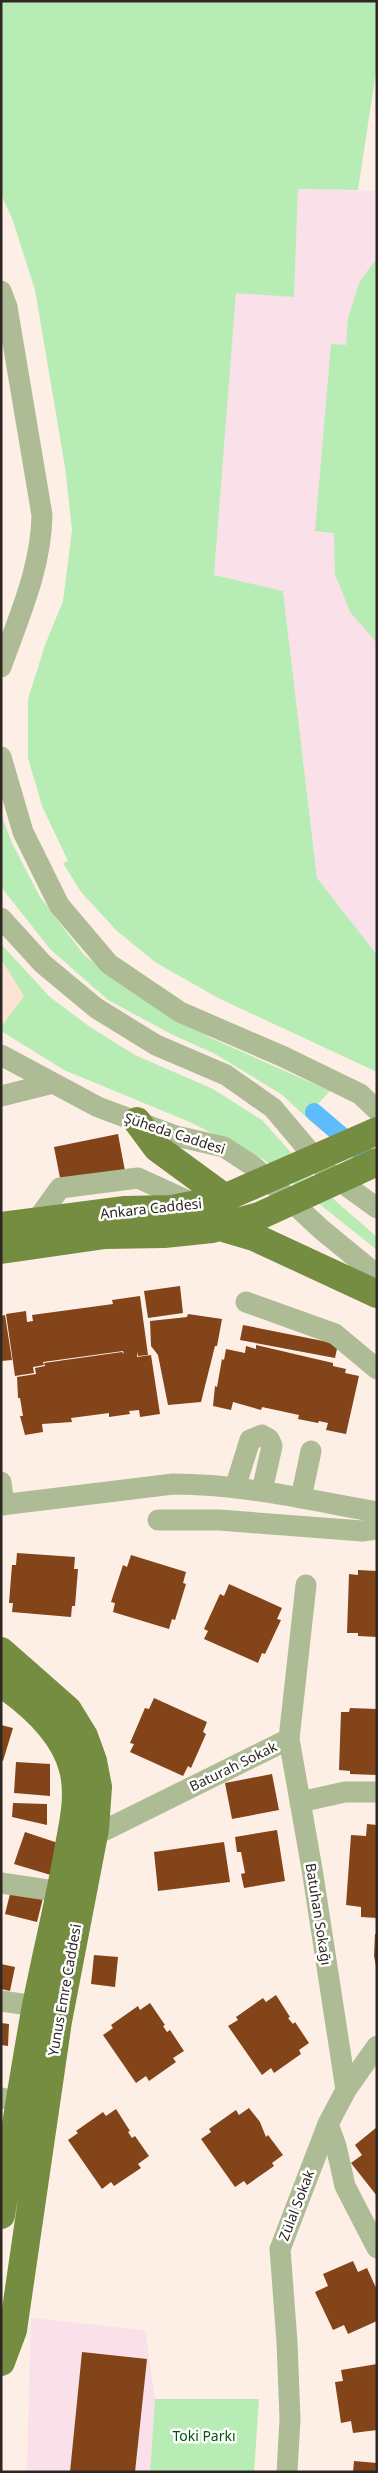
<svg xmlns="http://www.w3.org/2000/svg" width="378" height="2473" viewBox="0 0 378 2473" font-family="'Noto Sans',sans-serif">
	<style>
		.built { fill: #fde3d4 }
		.education { fill: #f9e0e9 }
		.green { fill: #b8ecb5 }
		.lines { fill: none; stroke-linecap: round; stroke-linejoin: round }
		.canal { stroke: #5dbcfa; stroke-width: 18 }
		.building { fill: #824418 }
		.minor { stroke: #adbc94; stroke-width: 21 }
		.major { stroke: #758d40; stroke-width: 28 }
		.labels { text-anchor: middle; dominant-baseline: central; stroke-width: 5; stroke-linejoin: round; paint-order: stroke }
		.street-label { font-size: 14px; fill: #2e2723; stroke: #fff }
		.park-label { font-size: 14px; fill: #02540a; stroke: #fff }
	</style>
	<rect width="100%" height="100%" fill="#fdefe6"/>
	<path class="built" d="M1 959 24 996 1 1027Z"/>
	<path class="education" d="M298 189 377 191V955L317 878 283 591 214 575 236 292 294 297Z
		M31 2318 145 2330 155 2399 150 2472H27Z"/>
	<path class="green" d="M1 1H377V65L358 190 298 189 294 297 236 293 214 575 283 591 317 878 377 955V1072L218 998 155 962 117 931 81 892 63 863 68 861 42 806 28 758V699L45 645 63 601 72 530 65 467 35 290 13 221 1 194Z
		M377 258V643L350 612 335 574 334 533 315 531 331 344 346 345 348 318 360 281Z
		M1 814 12 843 40 897 85 956 139 994 211 1038 330 1091 306 1117 281 1094 215 1054 173 1035 108 1000 50 949 5 892 1 886Z
		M1 944 50 997 90 1027 135 1055 213 1089 262 1120 330 1196 377 1237V1250L263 1159 192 1123 64 1070 1 1031V1027L24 996 1 959Z
		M155 2399H259L254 2472H150Z"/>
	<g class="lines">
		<path class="canal" d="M314 1112 377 1166"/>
	</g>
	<path class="building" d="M118 1134 125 1171 61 1183 54 1147Z
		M180 1286 183 1313 148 1318 144 1291Z
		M140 1296 148 1355 138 1356 137 1352V1357L151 1355 160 1414 140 1417 139 1410 129 1411 130 1414 109 1417V1413L71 1418 72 1422 42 1424 43 1432 25 1435 20 1416H23L20 1398H18L17 1377 36 1374 35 1368 45 1366 44 1363 122 1352 124 1354 123 1351 43 1362 44 1365 33 1367 34 1373 15 1376 6 1314 26 1311 27 1322 33 1321 32 1315 113 1304 112 1300Z
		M188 1314 222 1319 217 1346H215L201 1402 168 1405 158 1355 151 1346 150 1321 187 1317Z
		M5 1315 12 1360 1 1361V1316Z
		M243 1325 338 1344 335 1358 240 1340Z
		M256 1345 333 1363V1366L346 1369 345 1373 359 1376 346 1434 326 1430 328 1423 319 1421 318 1423 298 1419 299 1415 262 1407 261 1410 233 1402 231 1410 213 1406 215 1386 217 1387 222 1359 224 1360 226 1349 245 1353 246 1346 256 1349Z
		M17 1553 75 1557 74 1569H78L75 1606H72L71 1617 12 1612 13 1603H9L12 1565H16Z
		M131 1555 186 1572 183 1583 186 1584 175 1620 172 1619 169 1629 113 1612 115 1603 111 1602 123 1565 127 1567Z
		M358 1570 377 1571V1637L358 1636V1633H347L349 1574 358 1575Z
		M229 1584 282 1608 277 1619 281 1620 265 1654 262 1653 258 1663 204 1639 208 1631 204 1629 220 1594 224 1596Z
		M154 1698 207 1722 203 1732 206 1734 191 1768 188 1766 183 1776 130 1752 134 1744 130 1743 145 1708 149 1709Z
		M350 1708 377 1709V1775L350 1774V1771L339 1770 341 1712H349Z
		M1 1725 13 1728 3 1761 1 1760Z
		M16 1762 50 1764V1796L14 1793Z
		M272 1774 279 1810 232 1819 225 1783Z
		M13 1803 47 1804V1825L12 1817Z
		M367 1824 377 1825V1918L361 1917V1907L346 1905 351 1835 366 1836Z
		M277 1830 285 1881 244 1888 241 1874 245 1873 241 1852H237L235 1837Z
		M25 1832 64 1845 54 1876 14 1864Z
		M224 1842 230 1882 158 1891 154 1852Z
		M12 1886 44 1894 37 1922 5 1914Z
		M375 1934H377L376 1966 374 1956Z
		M94 1955 118 1957 115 1987 91 1984Z
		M1 1964 15 1967 10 1991 1 1989Z
		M276 1995 290 2017 288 2018 293 2024 295 2022 309 2043 299 2050 301 2054 274 2073 271 2068 262 2075 228 2026 238 2020 236 2017 263 1998 266 2002Z
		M150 2003 165 2025 163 2026 167 2032 170 2030 184 2051 173 2058 176 2062 149 2081 146 2076 136 2083 103 2035 113 2028 111 2025 138 2006 140 2010Z
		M1 2023 9 2024 8 2046 1 2045Z
		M249 2108 260 2122 266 2137 268 2135 283 2155 272 2163 274 2166 247 2185 244 2181 235 2187 201 2139 211 2132 209 2129 236 2110 239 2115Z
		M116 2109 130 2131 128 2132 132 2138 135 2136 149 2156 138 2164 141 2168 114 2186 111 2182 102 2189 68 2140 78 2133 76 2131 103 2112 106 2116Z
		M377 2127V2196L351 2163 362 2155 355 2145Z
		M353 2261 358 2272 367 2268 377 2290V2321L348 2334 344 2325 333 2330 315 2292 328 2286 323 2274Z
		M82 2352 147 2359 135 2472H70Z
		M377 2364V2430L353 2433 351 2421 341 2423 335 2382 343 2381 341 2370Z
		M354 2461 377 2463V2472H353Z"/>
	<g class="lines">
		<path class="minor" d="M1 291 7 307 42 515C41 569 19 616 1 667
			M1 757 23 832 59 905 109 964 180 1012 284 1057 360 1094 377 1110
			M1 918 43 964 96 1008 156 1045 226 1075 273 1108 326 1171 377 1208
			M1 1055 98 1107 176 1136 224 1147 253 1166 322 1230 377 1275
			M1 1096 53 1083
			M37 1220 60 1188 138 1178 197 1205
			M246 1302 335 1334 377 1369
			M1 1482 4 1505
			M235 1488 250 1440 262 1435 269 1439 272 1446 262 1491
			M301 1498 311 1451
			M1 1505 173 1484C242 1484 309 1500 377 1512
			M158 1520H219L362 1531 377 1529
			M289 1739 312 1869 346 2090
			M300 1802 345 1792H377
			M93 1836 289 1739 306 1585
			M1 1883 61 1892
			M1 2001 36 2006
			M1 2098 20 2101
			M328 2124 336 2146 345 2186 377 2248
			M287 2472 290 2419 287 2342 280 2249 328 2124 346 2090 377 2046"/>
		<path class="major" d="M137 1121 157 1148 224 1197
			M1 1226 125 1210 172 1209 207 1202 231 1195 377 1131
			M220 1227 254 1237 377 1294
			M1 1250 105 1235 164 1234 212 1229 259 1216 377 1162
			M1 1651 68 1710 84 1736 93 1761 98 1787 95 1829 58 2021 13 2330 1 2362
			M1 1683C30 1703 64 1733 73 1769 80 1795 73 1824 68 1851 59 1903 46 1954 36 2006 23 2076 13 2146 1 2215"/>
	</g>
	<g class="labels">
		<g class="street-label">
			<text transform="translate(175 1133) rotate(18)">Şüheda Caddesi</text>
			<text transform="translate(151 1208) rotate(-6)">Ankara Caddesi</text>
			<text transform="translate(233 1766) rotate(-26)">Baturah Sokak</text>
			<text transform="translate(319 1914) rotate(81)">Batuhan Sokağı</text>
			<text transform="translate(64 1990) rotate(-80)">Yunus Emre Caddesi</text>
			<text transform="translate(296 2205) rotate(-69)">Zülal Sokak</text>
		</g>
		<g class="park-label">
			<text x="204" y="2435">Toki Parkı</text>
		</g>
	</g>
	<rect width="378" height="2473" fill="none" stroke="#2e2723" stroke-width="5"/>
</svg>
